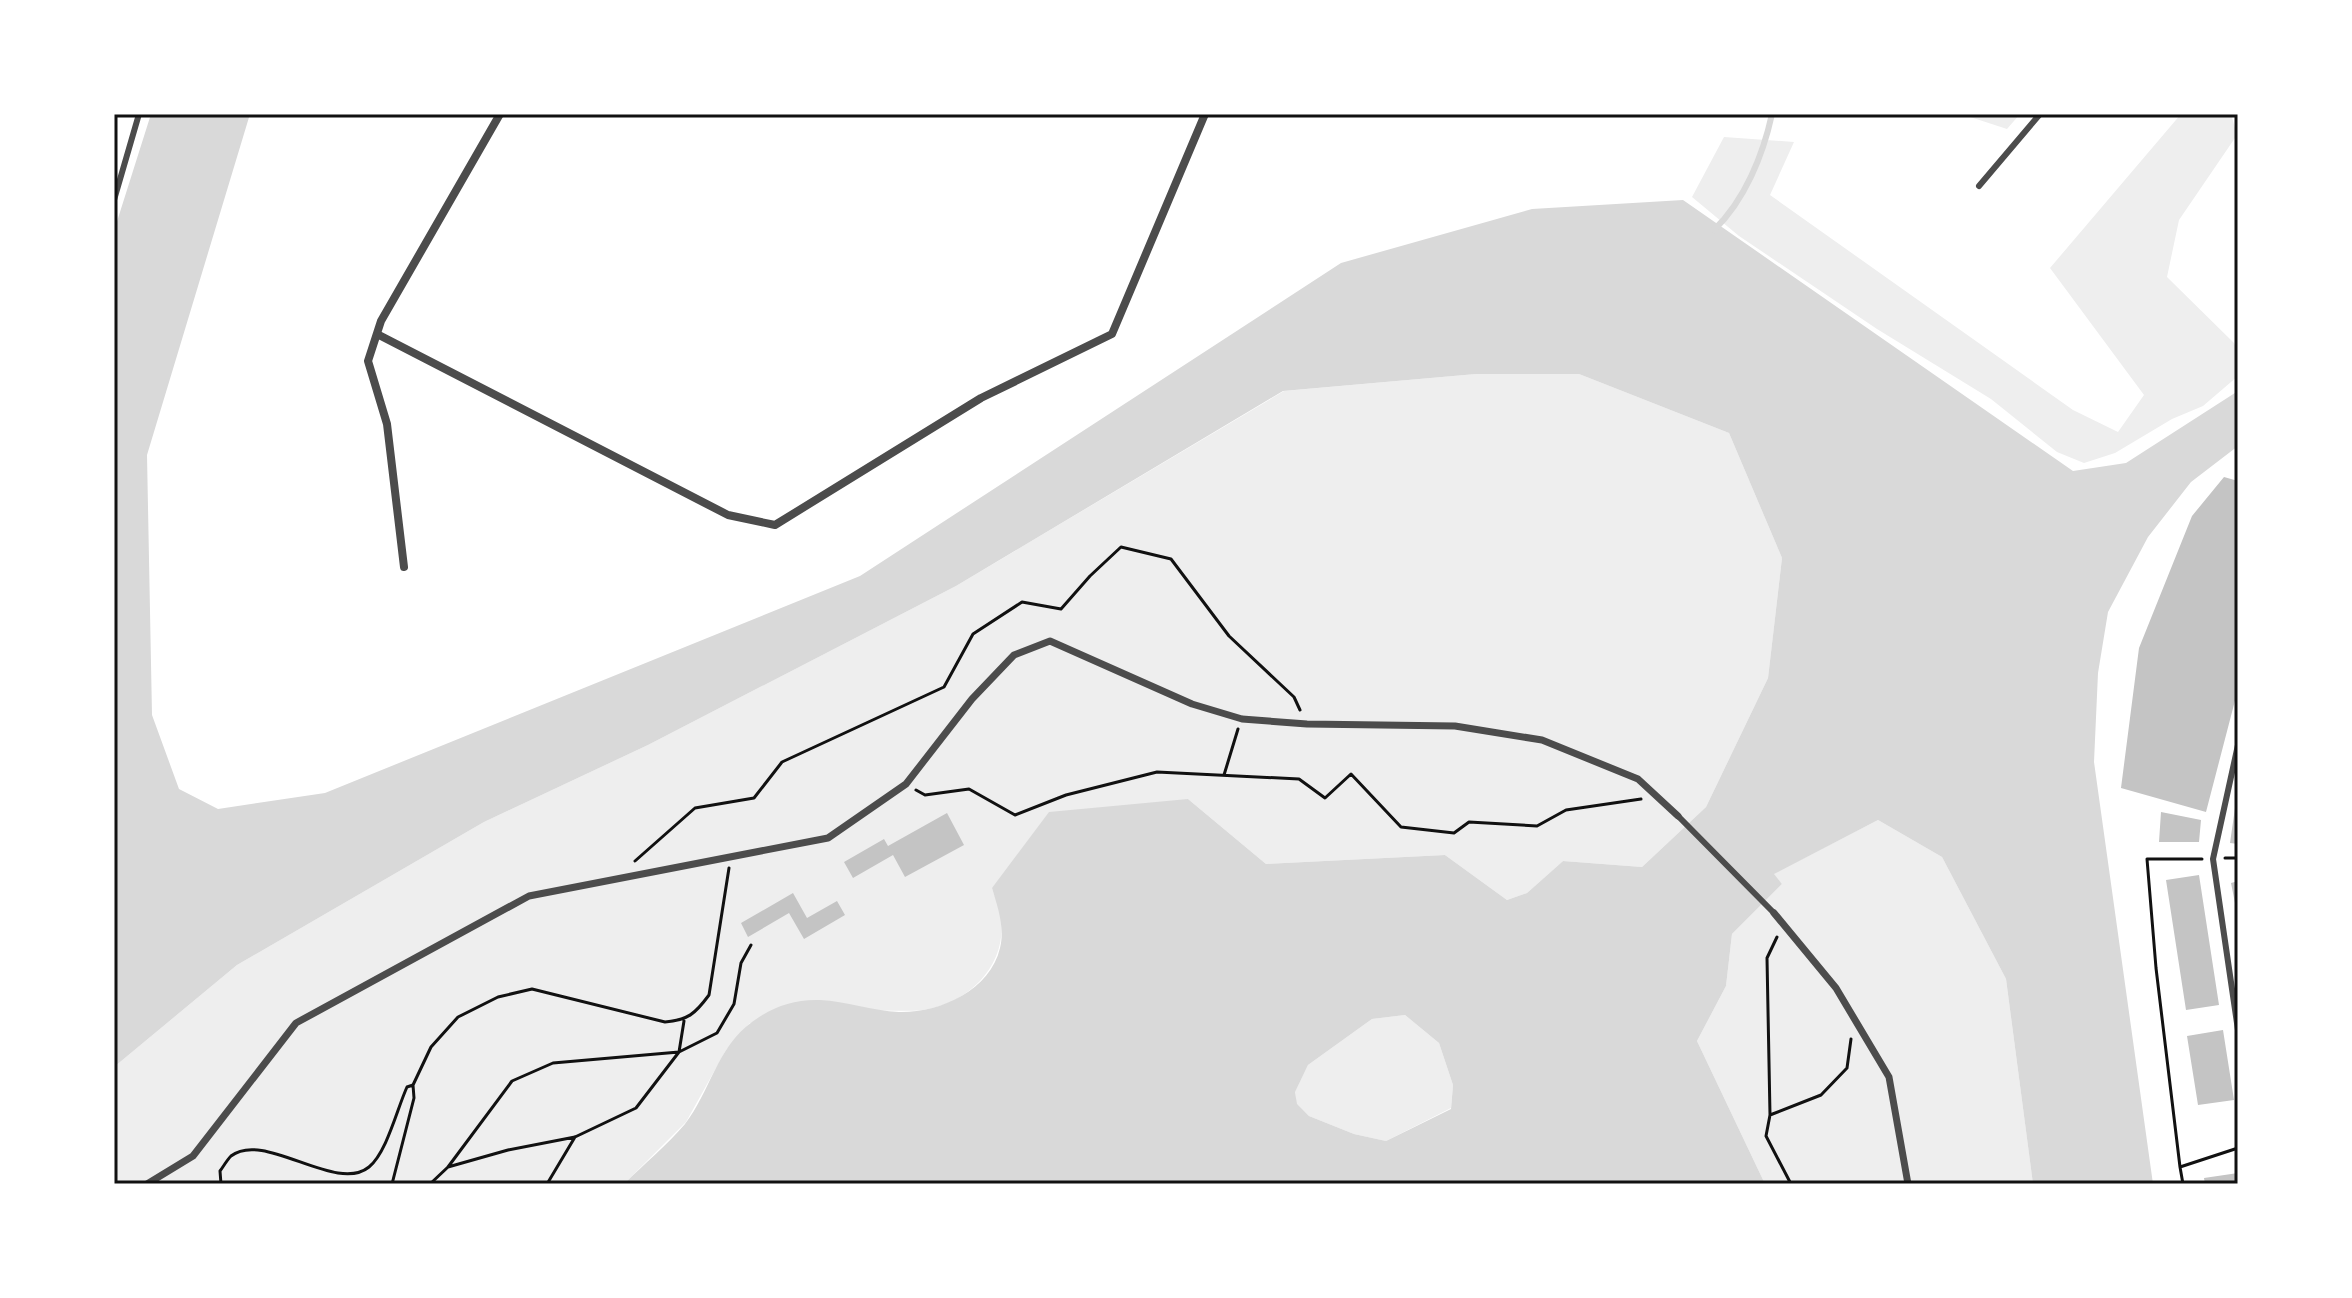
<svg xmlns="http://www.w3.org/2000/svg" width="2352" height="1298" viewBox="0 0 2352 1298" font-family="'Libre Baskerville',serif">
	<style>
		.green { fill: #eee }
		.water { fill: #d9d9d9; fill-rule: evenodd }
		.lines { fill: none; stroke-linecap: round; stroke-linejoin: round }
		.stream { stroke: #d9d9d9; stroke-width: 6 }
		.building { fill: #c4c4c4 }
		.path { stroke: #111; stroke-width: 3 }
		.service { stroke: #4c4c4c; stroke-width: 6 }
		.pedestrian { stroke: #4c4c4c; stroke-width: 7 }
		.minor { stroke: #4c4c4c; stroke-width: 8 }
		.neatline { fill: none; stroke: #111; stroke-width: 3 }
	</style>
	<rect width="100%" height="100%" fill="#fff"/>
	<path class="green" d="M1961 114H2020L2007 129Z
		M2181 114H2231L2237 135 2179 220 2167 277 2234 343 2238 352V376L2203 406 2172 419 2115 453 2084 463 2057 452 1991 399 1877 329 1739 236 1692 197 1724 137 1794 142 1770 195 2073 410 2118 432 2144 395 2050 268Z
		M1476 374H1579L1729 433 1782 558 1768 678 1706 807 1642 867 1563 861 1527 893 1507 900 1445 855 1266 864 1188 799 992 888C995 898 1000 908 1001 918 1007 963 972 1001 928 1009 909 1013 891 1009 873 1011 832 1014 791 1019 750 1023L726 1050 686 1122 624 1184H114V1067L237 965 484 822 648 745 956 586 1284 391Z
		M1878 820 1942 857 2006 979 2033 1184H1765L1697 1041 1726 986 1732 934 1782 884 1773 874Z
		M1405 1015 1439 1043 1453 1085 1451 1108 1386 1141 1354 1134 1309 1116 1296 1104 1295 1091 1308 1065 1372 1019Z"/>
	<path class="water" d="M151 114H250L147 455 152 715 179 789 218 809 325 793 860 576 1341 263 1532 209 1683 200 2073 471 2126 463 2238 391V446L2191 482 2148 537 2108 612 2098 673 2094 762 2153 1184H2033L2006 979 1942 857 1878 820 1774 874 1782 884 1732 934 1726 986 1697 1041 1765 1184H624C644 1164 667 1145 685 1124 710 1092 717 1047 752 1022 772 1007 794 999 820 1000 846 1001 872 1011 899 1012 939 1013 990 991 1000 948 1005 928 998 908 992 888L1049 812 1188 799 1266 864 1445 855 1507 900 1527 893 1563 861 1642 867 1706 807 1768 678 1782 558 1729 433 1579 374H1476L1283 391 956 586 648 745 484 822 237 965 114 1067V231ZM1405 1015 1439 1043 1453 1085 1451 1109 1386 1141 1354 1134 1309 1116 1297 1104 1295 1092 1308 1065 1372 1019Z"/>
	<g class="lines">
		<path class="stream" d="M1714 230C1745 200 1763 155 1772 114"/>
	</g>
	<path class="building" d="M2224 477 2238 481V689L2206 812 2121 788 2139 648 2192 516Z
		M2236 801H2238V844L2230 843Z
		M2161 812 2201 820 2199 842H2159Z
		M947 813 964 845 905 877 893 855 853 878 844 862 884 839 888 846Z
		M2199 875 2219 1005 2186 1010 2166 880Z
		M2238 881V913H2237L2231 883Z
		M793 893 807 918 837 901 845 915 804 939 789 913 748 937 741 923Z
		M2223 1030 2234 1100 2198 1105 2187 1036Z
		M2238 1173V1184H2205L2204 1178Z"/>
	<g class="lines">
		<path class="path" d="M1224 775 1238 729
			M916 790 925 795 969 789 1015 815 1066 795 1157 772 1299 779 1325 798 1351 774 1401 827 1454 833 1469 822 1537 826 1566 810 1641 799
			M2225 858H2238
			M635 861 695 808 754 798 782 762 944 687 973 634 1022 602 1061 609 1090 576 1121 547 1171 559 1229 636 1294 697 1300 710
			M1770 1115 1767 958 1777 937
			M448 1167 512 1081 553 1063 679 1052 717 1033 734 1004 741 963 751 945
			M2180 1167 2156 968 2147 859H2202
			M221 1184 220 1171C223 1167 227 1160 231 1156 264 1130 336 1194 369 1167 387 1152 397 1109 407 1087L413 1085
			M392 1184 414 1098 413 1085 431 1047 458 1017 498 997 532 989 665 1022C688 1020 695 1014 709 995L729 868
			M430 1184 448 1167 508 1150 575 1137 636 1108 679 1052 684 1021
			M547 1184 575 1137
			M1791 1184 1766 1136 1770 1115 1821 1095 1847 1068 1851 1039
			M2183 1184 2180 1167 2238 1148"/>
		<path class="service" d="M1979 186 2040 114
			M114 200 139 114
			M2238 745 2213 859 2238 1030
			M1678 816 1774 913"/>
		<path class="pedestrian" d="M1774 913 1836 988 1889 1077 1908 1184
			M147 1184 193 1156 296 1023 529 896 828 838 906 784 972 699 1014 655 1050 641 1192 704 1242 719 1307 724 1455 726 1542 740 1638 779 1678 816"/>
		<path class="minor" d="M377 334 728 515 775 525 981 398 1112 334 1205 114
			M404 567 387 424 368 361 381 321 500 114"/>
	</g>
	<rect width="2352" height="1298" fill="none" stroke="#ffffff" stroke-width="232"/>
	<rect x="116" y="116" width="2120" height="1066" class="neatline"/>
</svg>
